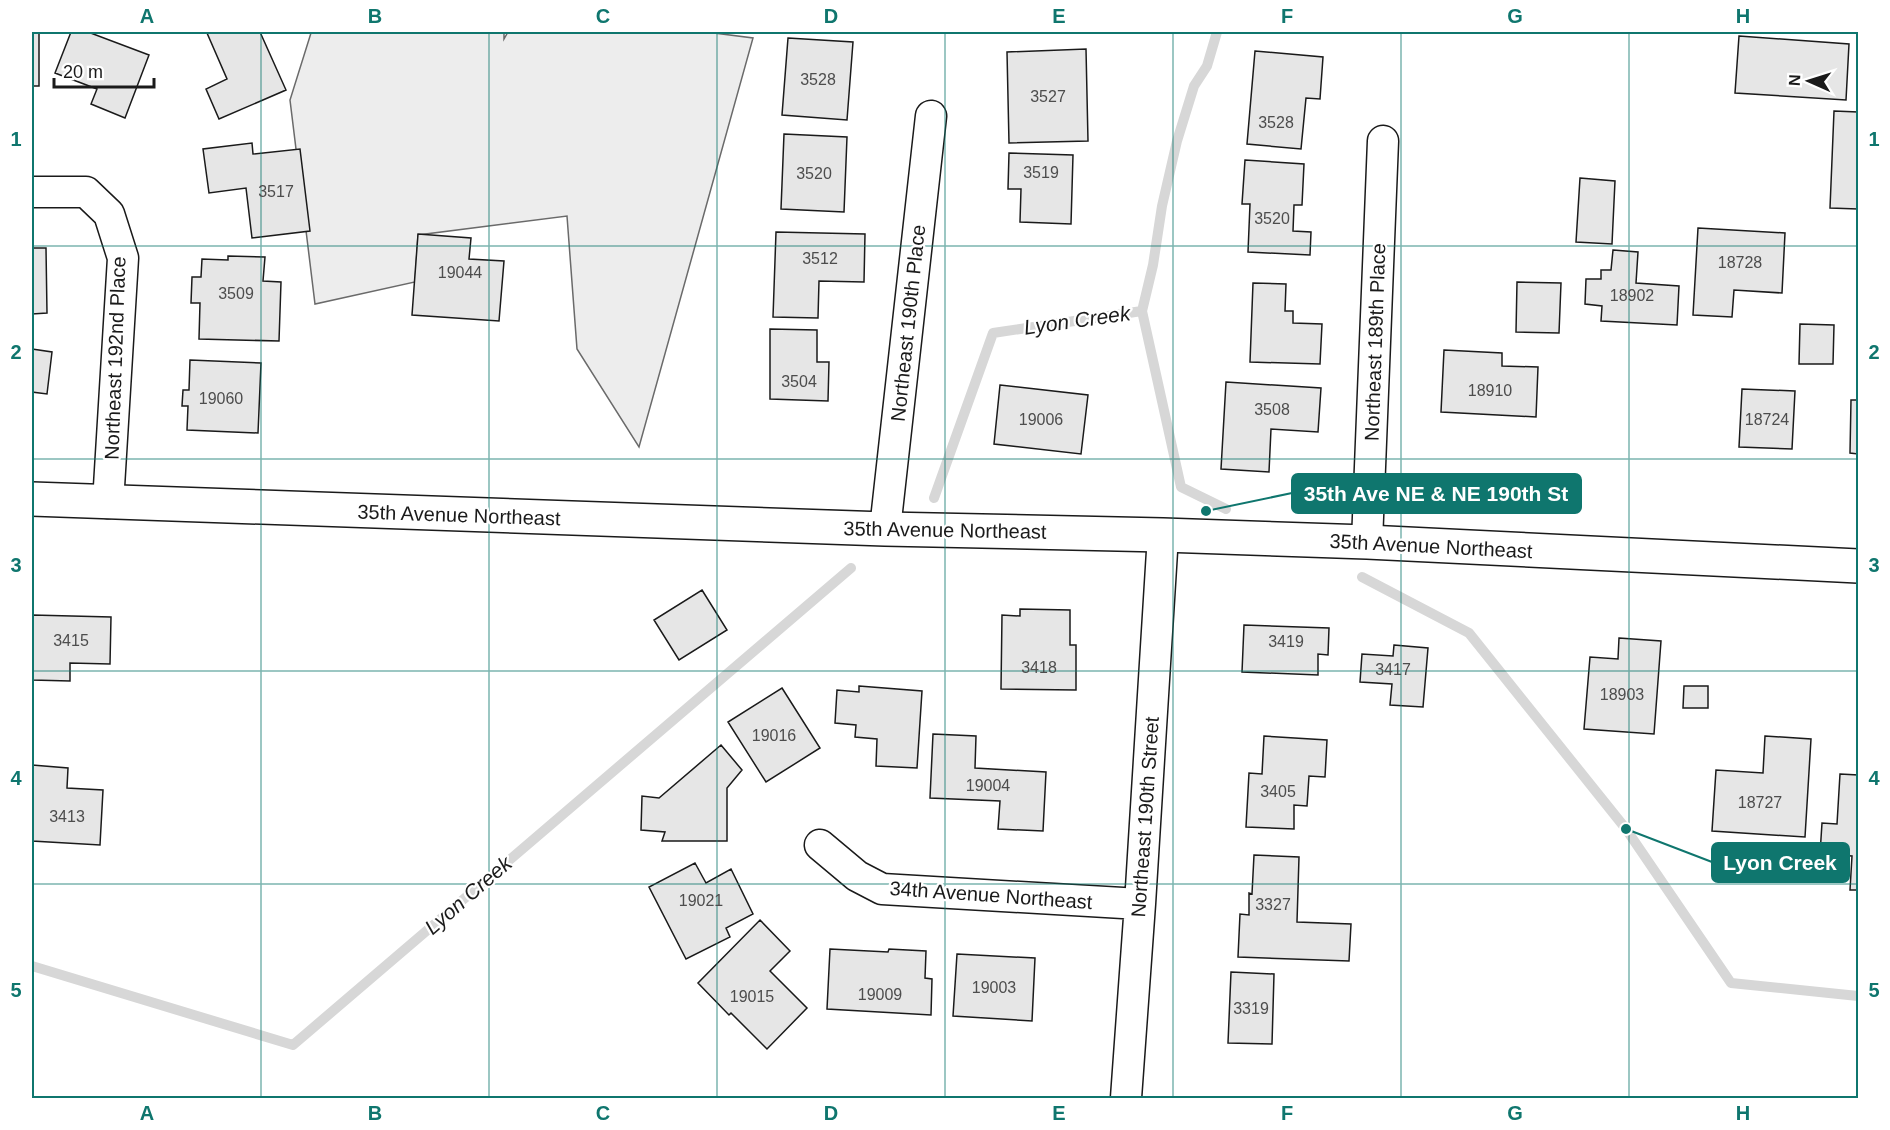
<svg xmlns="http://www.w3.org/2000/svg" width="1890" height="1130" viewBox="0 0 1890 1130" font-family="Arial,sans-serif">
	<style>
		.green { fill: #ededed; stroke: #6a6a6a; stroke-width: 1.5 }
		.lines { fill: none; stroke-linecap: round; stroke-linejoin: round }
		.stream { stroke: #d7d7d7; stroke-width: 10 }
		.building { fill: #e6e6e6; stroke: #1a1a1a; stroke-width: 1.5 }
		.street-casing { stroke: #1a1a1a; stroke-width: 33 }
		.secondary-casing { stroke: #1a1a1a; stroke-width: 36 }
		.street { stroke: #fff; stroke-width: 30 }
		.secondary { stroke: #fff; stroke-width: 33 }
		.grid { fill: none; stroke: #0f766e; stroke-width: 1.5; stroke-opacity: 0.55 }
		.labels { text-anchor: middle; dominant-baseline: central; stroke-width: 4.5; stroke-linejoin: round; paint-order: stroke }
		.number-label { font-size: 16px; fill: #4d4d4d }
		.street-label { font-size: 20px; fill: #1a1a1a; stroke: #fff }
		.water-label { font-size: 21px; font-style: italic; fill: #1a1a1a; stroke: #fff }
		.leader { fill: none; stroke: #0f766e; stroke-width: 2 }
		.callout-dot { fill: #0f766e; stroke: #fff; stroke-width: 2 }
		.callout { fill: #0f766e; stroke: #0f766e; stroke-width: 2 }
		.callout-label { font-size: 21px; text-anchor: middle; font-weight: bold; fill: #fff }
		.neatline { fill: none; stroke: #0f766e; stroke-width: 2 }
		.grid-label { font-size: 20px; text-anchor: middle; font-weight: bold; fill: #0f766e }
	</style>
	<rect width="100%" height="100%" fill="#fff"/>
	<path class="green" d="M288 32H504V39L508 32H706L753 38 639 447 577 349 567 216 418 235 415 282 315 304 290 100 311 33Z"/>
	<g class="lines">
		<path class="stream" d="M1142 311 1153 265 1162 206 1177 141 1194 86 1207 66 1217 32
			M934 498 993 333 1142 311 1181 487 1226 509
			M1362 577 1469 633 1626 829 1731 983 1858 996
			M32 966 293 1045 851 568"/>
	</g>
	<path class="building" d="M71 32H88L149 55 125 118 91 104 97 89 55 73Z
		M211 32H260L286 90 219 119 206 89 227 79 207 33Z
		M32 33H39V86H32Z
		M1739 36 1849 44 1846 100 1735 93Z
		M788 38 853 42 847 120 782 115Z
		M1086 49 1088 141 1009 143 1007 52Z
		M1255 51 1323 57 1320 99 1306 98 1301 149 1247 144Z
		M1834 111 1858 112V209L1830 208Z
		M784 134 847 137 844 212 781 209Z
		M252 143 253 154 300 149 310 231 252 238 246 188 209 193 203 149Z
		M1009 153 1073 155 1071 224 1020 222 1021 189H1008Z
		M1245 160 1304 164 1302 205H1294L1293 231 1311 232 1310 255 1248 252 1250 204H1242Z
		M1580 178 1615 181 1612 244 1576 242Z
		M1698 228 1785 233 1782 293 1734 290 1732 317 1693 315Z
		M776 232 865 234 864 282 819 281 818 318 773 317Z
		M418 234 471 238 469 259 504 261 499 321 412 315Z
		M32 248H46L47 313 32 314Z
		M1613 250 1638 252 1636 283 1679 286 1677 325 1601 321 1602 306 1585 304 1586 279H1601V270H1611Z
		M228 256 265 257 263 281 281 282 279 341 199 339 200 303H191L192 277H201L202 259 228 260Z
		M1517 282 1561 283 1559 333 1516 332Z
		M1253 283 1286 284 1285 311H1293V323L1322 324 1320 364 1250 362Z
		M1800 324 1834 325 1833 364H1799Z
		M770 329 817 330V362H829L828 401 770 399Z
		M32 349 52 352 47 394 32 392Z
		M1444 350 1502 353V366L1538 367 1536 417 1441 412Z
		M190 360 261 363 258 433 187 430 188 406H182L183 390H189Z
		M1226 382 1321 388 1318 432 1271 429 1269 472 1221 469Z
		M1000 385 1088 395 1081 454 994 444Z
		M1742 389 1795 391 1792 449 1739 447Z
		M1851 400H1858V454L1850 453Z
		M702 590 727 630 679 660 654 620Z
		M1020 609 1070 610V645H1076V690L1001 689 1002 615 1020 616Z
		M32 615 111 617 110 664 70 663V681L32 680Z
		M1244 625 1329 628 1328 655 1318 654V675L1242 672Z
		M1619 638 1661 641 1654 734 1584 729 1590 657 1618 659Z
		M1394 645 1428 648 1423 707 1390 705 1392 684 1360 682 1362 654 1393 656Z
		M859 686 922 691 917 768 876 766 877 739 855 737 856 725 835 723 837 690 859 692Z
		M1684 686H1708V708H1683Z
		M782 688 820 748 766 782 728 722Z
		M933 734 976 736 975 768 1046 772 1043 831 998 829 1000 801 930 798Z
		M1264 736 1327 740 1325 777 1309 776 1307 806 1294 805V829L1246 827 1249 773 1262 774Z
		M1765 736 1811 739 1805 837 1712 831 1716 770 1763 773Z
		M721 745 742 770 727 788V841H662L665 832 641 830 642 796 659 798Z
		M32 765 68 768 67 788 103 790 100 845 32 841Z
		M1840 774 1858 775V890H1850L1852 856 1820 854 1822 823 1837 824Z
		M1254 855 1299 857 1297 922 1351 924 1349 961 1238 957 1240 914 1249 915V893L1252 894Z
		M695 863 706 883 731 869 753 914 726 928 730 937 686 959 649 887Z
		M760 920 790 951 770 971 807 1008 767 1049 731 1013 729 1015 698 983Z
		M830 949 888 952 889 949 926 951 925 978 932 979 931 1015 827 1009Z
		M957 954 1035 958 1032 1021 953 1016Z
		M1231 972 1274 974 1272 1044 1228 1043Z"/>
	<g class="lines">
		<defs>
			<path id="street" d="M32 192H86L109 214 123 258 108 503
				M885 529 931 116
				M1367 542 1383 141
				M820 845 857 876 882 889 1140 904
				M1126 1098 1140 904 1163 535"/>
			<path id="secondary" d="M32 499 885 529 1163 535 1367 542 1858 566"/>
		</defs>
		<use href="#street" class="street-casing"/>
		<use href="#secondary" class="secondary-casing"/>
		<use href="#street" class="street"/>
		<use href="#secondary" class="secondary"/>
	</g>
	<path class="grid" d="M261 32V1098M489 32V1098M717 32V1098M945 32V1098M1173 32V1098M1401 32V1098M1629 32V1098M32 246H1858M32 459H1858M32 671H1858M32 884H1858"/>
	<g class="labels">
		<g class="number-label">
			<text x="818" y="79">3528</text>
			<text x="1048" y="96">3527</text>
			<text x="1276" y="122">3528</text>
			<text x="1041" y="172">3519</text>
			<text x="814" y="173">3520</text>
			<text x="276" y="191">3517</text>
			<text x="1272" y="218">3520</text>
			<text x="820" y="258">3512</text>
			<text x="1740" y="262">18728</text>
			<text x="460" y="272">19044</text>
			<text x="236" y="293">3509</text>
			<text x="1632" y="295">18902</text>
			<text x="799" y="381">3504</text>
			<text x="1490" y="390">18910</text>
			<text x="221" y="398">19060</text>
			<text x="1272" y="409">3508</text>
			<text x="1041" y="419">19006</text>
			<text x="1767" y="419">18724</text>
			<text x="71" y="640">3415</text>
			<text x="1286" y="641">3419</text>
			<text x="1039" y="667">3418</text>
			<text x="1393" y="669">3417</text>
			<text x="1622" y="694">18903</text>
			<text x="774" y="735">19016</text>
			<text x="988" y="785">19004</text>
			<text x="1278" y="791">3405</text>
			<text x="1760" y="802">18727</text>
			<text x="67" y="816">3413</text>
			<text x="701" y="900">19021</text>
			<text x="1273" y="904">3327</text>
			<text x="994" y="987">19003</text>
			<text x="880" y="994">19009</text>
			<text x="752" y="996">19015</text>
			<text x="1251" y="1008">3319</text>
		</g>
		<g class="street-label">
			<text transform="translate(908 323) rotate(-84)">Northeast 190th Place</text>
			<text transform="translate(1375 342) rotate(-88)">Northeast 189th Place</text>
			<text transform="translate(115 358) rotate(-88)">Northeast 192nd Place</text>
			<text transform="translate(459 515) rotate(2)">35th Avenue Northeast</text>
			<text transform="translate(945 530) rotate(1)">35th Avenue Northeast</text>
			<text transform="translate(1431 546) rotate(3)">35th Avenue Northeast</text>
			<text transform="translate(1145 817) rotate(-86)">Northeast 190th Street</text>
			<text transform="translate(991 895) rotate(4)">34th Avenue Northeast</text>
		</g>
		<g class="water-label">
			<text transform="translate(1077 320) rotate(-8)">Lyon Creek</text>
			<text transform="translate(468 895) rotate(-41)">Lyon Creek</text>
		</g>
	</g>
	<path class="leader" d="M1206 511L1292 493M1626 829L1712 862"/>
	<g class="callout-dot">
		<circle cx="1206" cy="511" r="6"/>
		<circle cx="1626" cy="829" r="6"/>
	</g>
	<g class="callout">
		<rect x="1292" y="474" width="289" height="39" rx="6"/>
		<rect x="1712" y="843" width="137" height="39" rx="6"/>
	</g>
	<g class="callout-label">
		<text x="1436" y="501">35th Ave NE &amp; NE 190th St</text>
		<text x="1780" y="870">Lyon Creek</text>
	</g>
	<rect width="1890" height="1130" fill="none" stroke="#ffffff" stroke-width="66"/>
	<g transform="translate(1809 81) rotate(273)" stroke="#ffffff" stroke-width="4.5" paint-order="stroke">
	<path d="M0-4.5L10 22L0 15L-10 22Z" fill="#1a1a1a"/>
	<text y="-9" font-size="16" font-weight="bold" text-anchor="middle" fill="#1a1a1a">N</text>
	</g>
	<path d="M54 78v9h100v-9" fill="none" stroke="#1a1a1a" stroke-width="3"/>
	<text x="63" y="78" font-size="18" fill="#1a1a1a" stroke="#ffffff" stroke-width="4.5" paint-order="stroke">20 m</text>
	<rect x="33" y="33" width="1824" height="1064" class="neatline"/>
	<g class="grid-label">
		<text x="147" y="23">A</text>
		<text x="375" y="23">B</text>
		<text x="603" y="23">C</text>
		<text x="831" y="23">D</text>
		<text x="1059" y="23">E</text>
		<text x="1287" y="23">F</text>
		<text x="1515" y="23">G</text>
		<text x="1743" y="23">H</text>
		<text x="16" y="146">1</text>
		<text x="1874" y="146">1</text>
		<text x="16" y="359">2</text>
		<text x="1874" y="359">2</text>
		<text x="16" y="572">3</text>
		<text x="1874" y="572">3</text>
		<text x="16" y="785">4</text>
		<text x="1874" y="785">4</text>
		<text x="16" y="997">5</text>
		<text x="1874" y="997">5</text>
		<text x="147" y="1120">A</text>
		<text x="375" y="1120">B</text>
		<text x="603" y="1120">C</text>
		<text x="831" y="1120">D</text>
		<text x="1059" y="1120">E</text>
		<text x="1287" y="1120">F</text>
		<text x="1515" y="1120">G</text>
		<text x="1743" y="1120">H</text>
	</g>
</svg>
